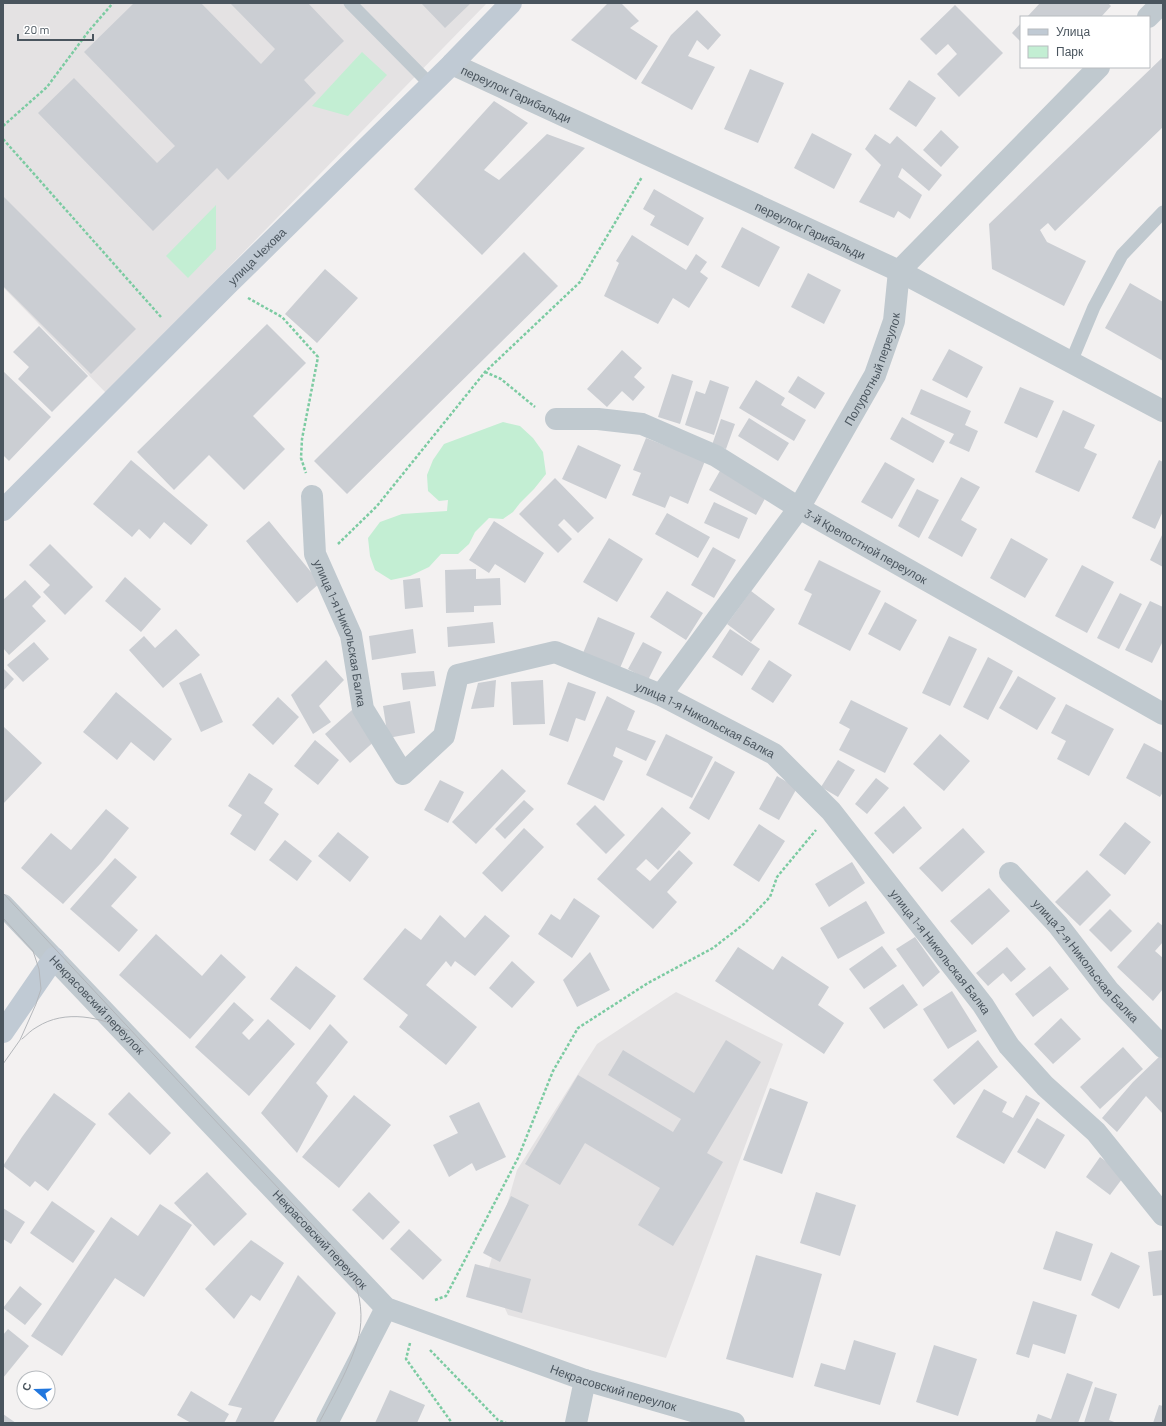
<svg xmlns="http://www.w3.org/2000/svg" width="1166" height="1426" viewBox="0 0 1166 1426" font-family="Barlow,sans-serif">
	<style>
		.education { fill: #e4e2e3 }
		.green { fill: #c3eed3 }
		.building { fill: #cbced3 }
		.lines { fill: none; stroke-linecap: round; stroke-linejoin: round }
		.path { stroke: #7ccba2; stroke-width: 2.5; stroke-dasharray: 3 2; stroke-linecap: butt }
		.lane { stroke: #c0c9cf; stroke-width: 13 }
		.street { stroke: #c0c9cf; stroke-width: 22 }
		.secondary { stroke: #c0cad4; stroke-width: 22 }
		.tram { stroke: #b4b7bb; stroke-width: 1 }
		.labels { text-anchor: middle; dominant-baseline: central; stroke-width: 3; stroke-linejoin: round; paint-order: stroke }
		.street-label { font-size: 12px; fill: #4a555e; stroke: #fff }
	</style>
	<rect width="100%" height="100%" fill="#f3f1f1"/>
	<path class="education" d="M3 3H487L106 393 3 287Z
		M676 992 783 1044 666 1358 508 1315 488 1271 517 1170 597 1044Z"/>
	<path class="green" d="M362 52 387 75 348 116 312 106Z
		M216 205V249L188 278 166 256Z
		M503 422 520 426 533 438 543 452 546 474 534 489 520 503 513 512 503 519 489 518 475 532 469 544 458 554H441L429 567 410 576 391 580 375 570 370 556 368 538 380 522 402 514 447 511 448 500 439 501 428 491 427 475 433 460 444 444Z"/>
	<path class="building" d="M134 3H201L261 64 275 49 230 3H308L344 41 304 80 316 93 228 180 217 168 153 231 38 113 74 78 157 163 175 146 84 52Z
		M421 3H471L445 28Z
		M608 3H621L639 21 630 28 658 46 636 80 571 40Z
		M1040 3H1108L1111 6 1101 17H1027Z
		M955 5 1003 53 959 97 937 74 957 54 948 44 936 55 920 39Z
		M697 10 721 35 708 50 697 40 688 56 715 67 692 110 641 83 671 35Z
		M1021 23V42L1012 33Z
		M1163 57V127L1055 231 1048 223 1040 230 1047 242 1086 261 1064 306 992 269 989 224Z
		M750 69 784 83 758 143 724 129Z
		M909 80 936 98 916 127 889 109Z
		M494 101 528 123 484 170 499 180 547 134 585 148 482 255 414 189Z
		M941 130 959 147 941 167 923 150Z
		M812 133 852 154 834 189 794 168Z
		M875 134 890 144 897 136 942 175 929 191 902 168 898 177 922 195 910 219 898 211 894 218 859 202 881 165 865 149Z
		M654 189 704 218 688 246 650 225 655 216 643 209Z
		M3 196 136 329 91 374 3 286Z
		M742 227 780 247 759 287 721 267Z
		M632 235 686 270 696 254 707 262 700 272 708 278 689 308 673 298 658 324 604 296 619 263 616 261Z
		M524 252 558 286 347 494 314 461Z
		M325 269 358 298 317 343 285 314Z
		M808 273 841 290 824 324 791 307Z
		M1130 283 1163 302V361L1105 328Z
		M267 324 306 363 253 416 285 449 244 490 209 455 174 490 137 452Z
		M39 326 88 376 52 412 18 379 29 367 13 352Z
		M949 349 983 367 967 398 932 380Z
		M622 350 642 368 634 377 645 387 633 401 622 391 607 407 587 389Z
		M3 371 51 417 9 461 3 455Z
		M672 374 693 381 680 424 658 417Z
		M798 376 825 393 815 409 788 392Z
		M710 380 729 387 714 435 685 425 696 391 705 394Z
		M756 380 785 398 781 405 806 420 794 441 739 408Z
		M1020 387 1054 401 1037 438 1004 423Z
		M921 389 971 411 965 425 978 431 969 452 949 443 954 434 910 414Z
		M1063 410 1095 425 1084 448 1097 454 1079 492 1035 472Z
		M902 417 945 441 933 463 890 439Z
		M749 418 789 443 778 461 738 436Z
		M721 419 735 424 726 449 712 445Z
		M646 438 705 461 688 504 670 496 665 508 632 495 641 473 633 470Z
		M578 445 621 465 606 499 562 479Z
		M131 460 208 525 191 545 164 522 150 539 139 529 132 537 93 504Z
		M1159 460 1163 462V511L1155 529 1132 518Z
		M885 462 915 479 892 519 861 502Z
		M721 469 767 495 756 515 709 490Z
		M961 477 980 487 961 520 977 529 962 557 928 538Z
		M555 478 594 518 578 533 564 519 558 525 572 539 558 553 519 514Z
		M917 489 939 500 919 538 898 526Z
		M714 502 748 518 739 539 704 523Z
		M667 513 710 537 698 558 655 534Z
		M269 521 320 583 297 603 246 541Z
		M494 521 544 553 525 583 495 564 489 573 469 560Z
		M1163 533V567L1150 560Z
		M609 538 643 559 617 602 583 582Z
		M1011 538 1048 559 1025 598 990 578Z
		M50 544 93 587 65 615 43 592 50 585 29 565Z
		M713 547 736 560 714 598 691 585Z
		M819 560 881 591 850 651 798 624 812 594 804 590Z
		M1082 565 1114 582 1087 633 1055 616Z
		M476 569V579L500 578 501 605 474 606V612L446 613 445 570Z
		M125 577 161 609 141 632 105 601Z
		M420 578 423 607 405 609 403 580Z
		M25 580 41 597 32 606 46 621 9 655 3 648V600Z
		M667 591 703 613 686 640 650 617Z
		M751 591 775 609 751 642 727 624Z
		M1120 593 1142 604 1119 649 1097 638Z
		M1150 601 1163 607V641L1152 663 1125 650Z
		M885 602 917 620 900 651 868 634Z
		M598 617 635 633 620 668 583 653Z
		M493 622 495 643 448 647 447 627Z
		M176 629 200 655 163 688 129 650 144 636 155 648Z
		M413 629 416 653 372 660 369 636Z
		M730 629 760 649 742 676 712 657Z
		M949 636 977 649 950 706 922 693Z
		M34 642 49 659 23 682 7 665Z
		M643 642 662 652 648 680 628 669Z
		M988 657 1013 671 988 720 963 707Z
		M326 660 344 680 319 706 331 722 313 734 291 695Z
		M769 660 792 675 773 703 751 689Z
		M3 668 14 679 3 691Z
		M434 671 436 686 403 690 401 673Z
		M201 673 223 722 201 732 179 683Z
		M1018 676 1056 698 1037 730 999 708Z
		M496 680 494 707 471 709 478 683Z
		M543 680 545 724 513 725 511 682Z
		M568 682 596 692 585 721 576 718 568 742 549 735Z
		M116 692 172 739 154 761 131 742 117 760 83 732Z
		M607 696 635 711 627 730 656 741 646 761 616 747 613 756 623 761 604 801 567 784Z
		M278 697 299 717 273 745 252 725Z
		M851 700 908 728 885 773 839 750 850 729 839 723Z
		M410 701 415 733 388 738 383 706Z
		M1066 704 1114 729 1089 776 1057 759 1066 741 1051 733Z
		M352 710 377 739 350 763 325 734Z
		M4 727 42 763 3 804V728Z
		M666 734 713 757 692 798 646 775Z
		M940 734 970 761 944 791 913 764Z
		M315 740 339 760 318 785 294 766Z
		M1144 743 1163 753V792L1160 797 1126 778Z
		M838 760 855 770 838 797 821 787Z
		M715 761 735 772 709 820 689 808Z
		M502 769 526 791 476 844 452 822Z
		M249 773 273 789 264 803 279 814 255 851 230 834 242 815 228 806Z
		M777 776 797 788 779 820 759 809Z
		M876 778 889 788 867 814 855 804Z
		M440 780 464 792 448 823 424 810Z
		M524 800 534 809 505 839 495 829Z
		M595 805 625 835 606 854 576 824Z
		M904 806 922 828 893 854 874 833Z
		M662 807 691 833 658 870 646 859 636 869 650 881 679 850 693 863 667 892 677 902 653 929 597 879Z
		M106 809 129 828 101 863 63 904 21 868 51 833 71 850Z
		M1125 822 1151 842 1125 875 1099 855Z
		M759 824 785 841 759 882 733 865Z
		M524 828 544 847 502 892 482 873Z
		M963 828 985 852 942 892 919 868Z
		M338 832 369 857 350 882 318 856Z
		M285 840 312 861 297 881 269 860Z
		M115 858 137 877 111 906 138 930 119 952 70 909Z
		M852 862 865 883 829 907 815 884Z
		M1087 870 1111 895 1080 926 1055 902Z
		M989 888 1010 911 972 945 950 921Z
		M574 898 600 916 572 958 538 934 551 914 560 920Z
		M866 901 885 933 838 959 820 928Z
		M1110 909 1132 931 1111 952 1089 930Z
		M440 915 465 938 485 915 510 936 475 976 455 961 451 967 446 961 426 985 477 1027 446 1065 399 1027 408 1015 363 979 405 928 421 940Z
		M1158 922 1163 926V942L1155 951 1163 958V989L1153 1001 1117 967Z
		M156 934 202 976 221 954 246 977 190 1039 119 975Z
		M915 937 940 972 923 987 896 949Z
		M882 946 897 966 864 989 849 969Z
		M738 947 773 970 782 956 829 987 818 1005 844 1023 824 1054 715 981Z
		M1007 947 1026 969 1011 982 1003 973 988 986 976 973Z
		M590 952 610 990 577 1007 563 980Z
		M512 961 535 982 512 1008 489 988Z
		M296 966 336 996 310 1030 270 999Z
		M1050 966 1069 989 1033 1017 1015 994Z
		M903 984 918 1005 884 1029 869 1008Z
		M952 991 977 1031 948 1049 923 1009Z
		M234 1002 254 1020 242 1033 249 1040 268 1019 295 1044 249 1096 195 1047Z
		M1061 1018 1081 1039 1053 1064 1034 1044Z
		M330 1024 348 1042 316 1083 328 1096 297 1153 261 1113Z
		M726 1040 761 1062 707 1153 723 1162 673 1246 638 1225 660 1188 585 1143 560 1185 525 1164 578 1075 673 1132 681 1119 608 1075 623 1050 694 1093Z
		M978 1040 998 1067 954 1105 933 1080Z
		M1123 1047 1143 1069 1100 1109 1080 1087Z
		M1161 1055 1163 1057V1114L1146 1096 1117 1132 1102 1118 1133 1082Z
		M770 1088 808 1102 782 1174 743 1160Z
		M984 1089 1007 1102 1002 1112 1013 1118 1026 1095 1040 1103 1004 1164 956 1137Z
		M129 1092 171 1133 150 1155 108 1114Z
		M54 1093 96 1124 48 1191 35 1181 30 1187 3 1166 22 1137Z
		M354 1095 391 1125 339 1188 302 1157Z
		M479 1102 506 1157 476 1171 472 1163 449 1177 433 1145 458 1133 449 1116Z
		M1037 1118 1065 1135 1045 1169 1017 1152Z
		M1100 1157 1125 1175 1110 1195 1086 1177Z
		M207 1172 247 1214 214 1246 174 1203Z
		M369 1192 400 1222 383 1240 352 1210Z
		M816 1192 856 1205 840 1256 800 1243Z
		M511 1196 529 1205 500 1262 483 1253Z
		M52 1201 95 1231 73 1263 30 1233Z
		M160 1204 192 1225 144 1297 115 1278 62 1356 31 1336 111 1217 138 1236Z
		M3 1208 25 1222 11 1244 3 1239Z
		M409 1229 442 1260 423 1280 390 1249Z
		M1056 1231 1093 1244 1081 1281 1043 1269Z
		M251 1240 284 1263 260 1301 251 1295 234 1319 205 1289Z
		M1163 1250V1295L1153 1296 1148 1252Z
		M1111 1252 1140 1266 1119 1309 1091 1295Z
		M756 1255 822 1274 793 1378 726 1359Z
		M475 1264 531 1279 522 1313 466 1297Z
		M298 1275 336 1313 273 1423H235L242 1408 228 1405Z
		M20 1286 42 1304 25 1325 3 1308Z
		M1033 1301 1077 1315 1065 1354 1033 1344 1029 1358 1016 1354Z
		M8 1329 29 1346 3 1378V1335Z
		M854 1340 896 1353 880 1405 814 1386 821 1363 845 1370Z
		M934 1345 977 1359 958 1416 916 1402Z
		M1067 1373 1093 1382 1078 1423H1035L1038 1414 1051 1419Z
		M1095 1387 1117 1394 1109 1420 1117 1423H1084Z
		M390 1390 425 1405 417 1423H375Z
		M191 1391 229 1414 224 1423H191L177 1415Z
		M1159 1405 1163 1406V1423H1153Z
		M3 1414 16 1423H3Z"/>
	<g class="lines">
		<path class="path" d="M3 126 47 87 88 32 113 3
			M3 139 161 317
			M248 298 282 317 318 357 302 439 301 458 306 473
			M485 372 501 379 535 407
			M338 544 377 506 485 372 580 282 642 177
			M435 1300 446 1296 518 1158 553 1071 578 1028 648 983 713 948 744 924 770 897 777 877 816 830
			M410 1343 406 1359 452 1423
			M430 1350 498 1420 506 1423"/>
		<path class="lane" d="M350 3 431 85
			M1071 362 1094 307 1122 255 1163 212"/>
		<g class="street">
			<path d="M1148 17 1162 3"/>
			<path id="s1" d="M452 64 899 271 1163 411"/>
			<path id="s2" d="M556 419H598L642 424 716 456 799 508 1163 714"/>
			<path id="s3" d="M312 496 315 554 351 635 363 709 403 774 444 736 458 675 555 652 661 695 774 754 831 811 983 1005 1009 1046 1045 1086 1096 1132 1163 1215"/>
			<path id="s4" d="M661 695 799 508 875 375 894 321 899 271 1099 67"/>
			<path id="s5" d="M1010 873 1058 925 1109 991 1163 1047"/>
			<path id="s6" d="M3 905 386 1308 585 1380 734 1423"/>
			<path d="M327 1423 386 1308"/>
			<path d="M576 1423 585 1380"/>
		</g>
		<g class="secondary">
			<path id="s7" d="M3 510 227 285 452 64 511 3"/>
			<path d="M3 1032 54 958"/>
		</g>
		<path class="tram" d="M3 893 321 1234C331 1245 342 1256 349 1270 359 1287 363 1310 360 1330 355 1359 333 1396 319 1423
			M3 918 33 951 39 969 41 989 36 1004 20 1040 3 1064
			M22 1039C27 1035 31 1030 37 1027 65 1009 101 1017 129 1031"/>
	</g>
	<g class="labels">
		<g class="street-label">
			<text stroke="none"><textPath href="#s1" startOffset="71">переулок Гарибальди</textPath></text>
			<text stroke="none"><textPath href="#s1" startOffset="395">переулок Гарибальди</textPath></text>
			<text stroke="none"><textPath href="#s7" startOffset="359">улица Чехова</textPath></text>
			<text stroke="none"><textPath href="#s4" startOffset="390">Полуротный переулок</textPath></text>
			<text stroke="none"><textPath href="#s2" startOffset="342">3-й Крепостной переулок</textPath></text>
			<text stroke="none"><textPath href="#s3" startOffset="142">улица 1-я Никольская Балка</textPath></text>
			<text stroke="none"><textPath href="#s3" startOffset="681">улица 1-я Никольская Балка</textPath></text>
			<text stroke="none"><textPath href="#s3" startOffset="1017">улица 1-я Никольская Балка</textPath></text>
			<text stroke="none"><textPath href="#s5" startOffset="116">улица 2-я Никольская Балка</textPath></text>
			<text stroke="none"><textPath href="#s6" startOffset="137">Некрасовский переулок</textPath></text>
			<text stroke="none"><textPath href="#s6" startOffset="461">Некрасовский переулок</textPath></text>
			<text stroke="none"><textPath href="#s6" startOffset="797">Некрасовский переулок</textPath></text>
		</g>
	</g>
	<rect width="1166" height="1426" fill="none" stroke="#4a555e" stroke-width="8"/>
	<rect x="1020" y="16" width="130" height="52" fill="#ffffff" stroke="#b7bbbf"/>
	<rect x="1028" y="29" width="20" height="6" fill="#c0cad4" stroke="#b7bbbf"/>
	<text x="1056" y="36" font-size="12" fill="#4a555e">Улица</text>
	<rect x="1028" y="46" width="20" height="12" fill="#c3eed3" stroke="#b7bbbf"/>
	<text x="1056" y="56" font-size="12" fill="#4a555e">Парк</text>
	<g transform="translate(36 1390) rotate(290)"><circle r="19" fill="#ffffff" stroke="#b7bbbf"/>
	<path d="M0-3L7 15L0 10L-7 15Z" fill="#2177de"/>
	<text y="-6" font-size="11" font-weight="bold" text-anchor="middle" fill="#4a555e">С</text>
	</g>
	<path d="M18 34v6h75v-6" fill="none" stroke="#4a555e" stroke-width="2"/>
	<text x="24" y="34" font-size="12" fill="#4a555e" stroke="#ffffff" stroke-width="3" paint-order="stroke">20 m</text>
</svg>
